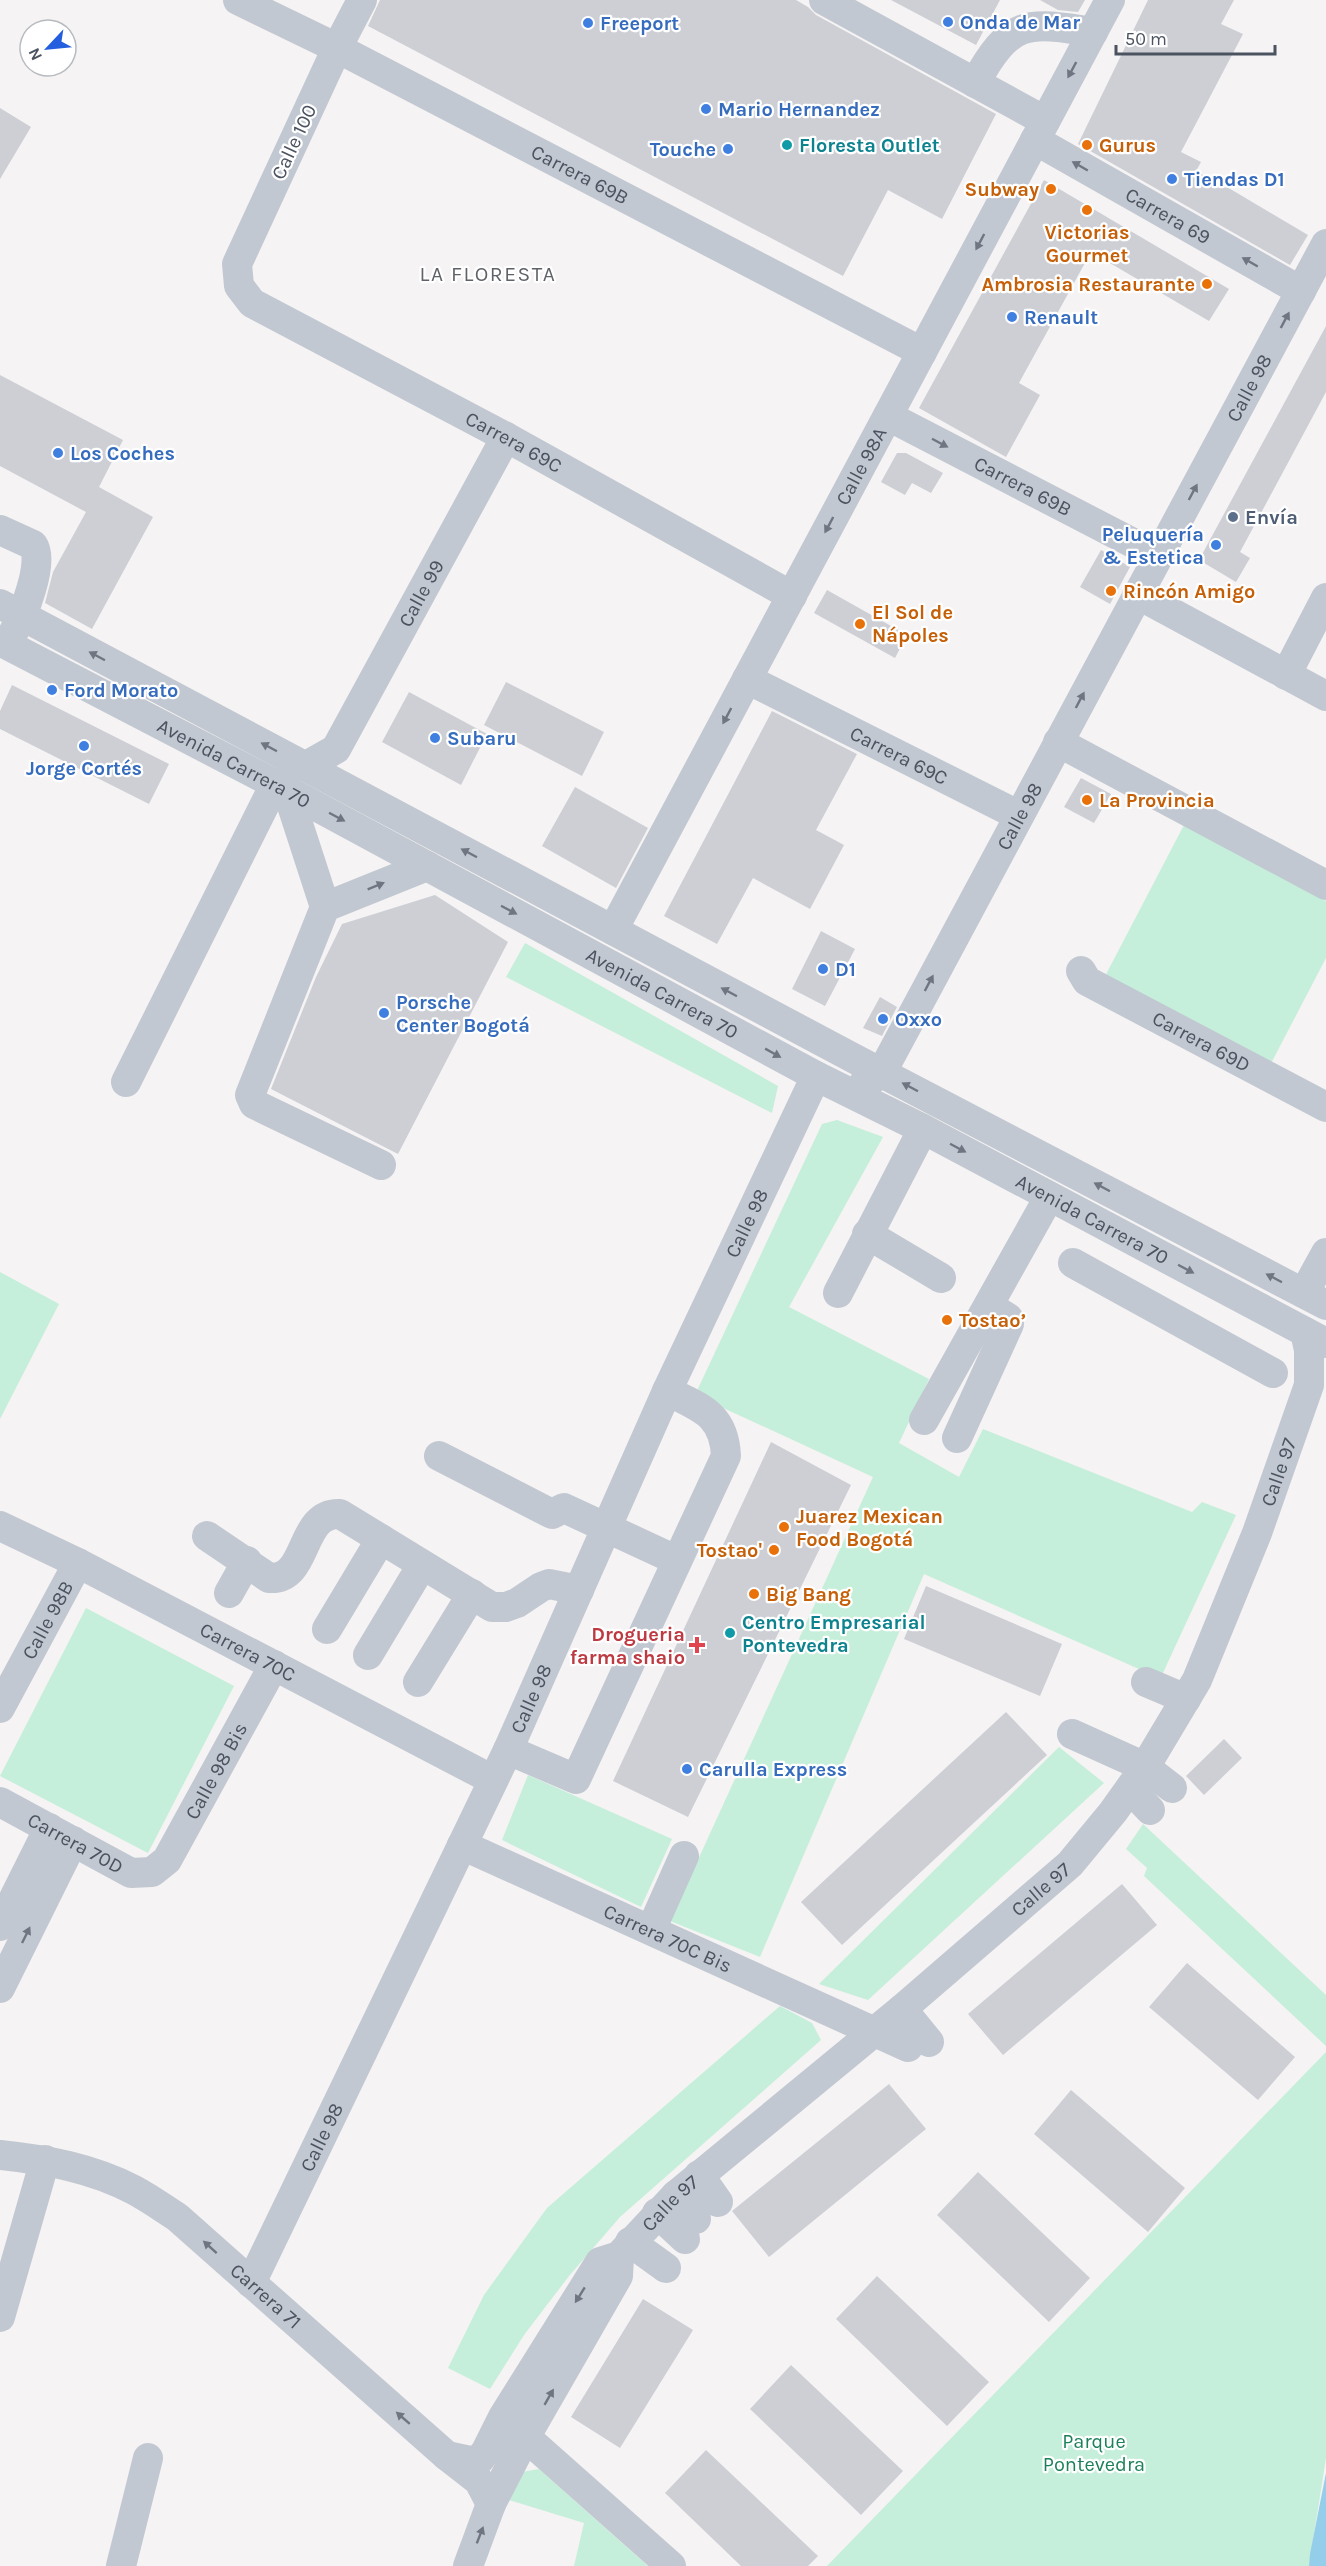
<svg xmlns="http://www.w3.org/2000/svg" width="1326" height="2566" viewBox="0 0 1326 2566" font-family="Karla,sans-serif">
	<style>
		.green { fill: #c5efda }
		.water { fill: #94ceea }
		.building { fill: #cdcfd5 }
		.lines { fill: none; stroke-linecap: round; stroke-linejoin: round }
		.minor { stroke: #c2c8d1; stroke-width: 30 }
		.oneway { fill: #6f7682 }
		.shop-dot { fill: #3f7fe0; stroke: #fff; stroke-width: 2 }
		.culture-dot { fill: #0f9aa8; stroke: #fff; stroke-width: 2 }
		.food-dot { fill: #e8710a; stroke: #fff; stroke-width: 2 }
		.service-dot { fill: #5c6f8a; stroke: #fff; stroke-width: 2 }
		.health-dot { fill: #e0444e; stroke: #fff; stroke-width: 2 }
		.labels { text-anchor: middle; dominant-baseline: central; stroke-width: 4.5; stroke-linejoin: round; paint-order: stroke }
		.shop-label { font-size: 20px; font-weight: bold; fill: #366cbe; stroke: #fff; text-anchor: start }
		.street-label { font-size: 20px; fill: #4b5360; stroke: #fff }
		.culture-label { font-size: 20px; font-weight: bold; fill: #0d838f; stroke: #fff; text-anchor: start }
		.food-label { font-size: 20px; font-weight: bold; fill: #c56008; stroke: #fff; text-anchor: start }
		.service-label { font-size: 20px; font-weight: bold; fill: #4e5e75; stroke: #fff; text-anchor: start }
		.health-label { font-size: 20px; font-weight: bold; fill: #be3a42; stroke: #fff; text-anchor: end }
		.park-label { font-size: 20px; fill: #1c815b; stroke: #fff }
		.neighbourhood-label { font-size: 21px; letter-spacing: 1.5px; fill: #5f6268; stroke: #fff }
	</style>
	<rect width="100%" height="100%" fill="#f5f3f3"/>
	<path class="green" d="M1184 825 1326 901V958L1267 1071 1102 982Z
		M525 943 778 1086 772 1113 506 977Z
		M837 1120 883 1137 789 1307 929 1379 899 1443 959 1477 983 1429 1192 1512 1202 1502 1236 1515 1162 1675 1139 1669 924 1574 760 1957 670 1921 873 1477 695 1395 822 1124Z
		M0 1272 59 1304 0 1419Z
		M86 1608 234 1686 148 1853 0 1776Z
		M1059 1747 1104 1783 868 2000 819 1984Z
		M528 1775 672 1839 641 1907 502 1840Z
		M1143 1824 1326 1995V2046L1144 1876 1147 1868 1126 1849Z
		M780 2006 812 2023 821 2040 620 2217 569 2276 524 2335 490 2389 448 2368 484 2295 547 2208Z
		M1326 2052V2458L1309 2566H827Z
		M539 2469 648 2566H574L584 2523 509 2500 516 2473Z"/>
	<path class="water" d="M1326 2473V2566H1309L1310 2554Z"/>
	<path class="building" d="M380 0H796L808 7 816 15 996 114 942 219 888 190 843 276 368 26Z
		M891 0H1000L976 45Z
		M1040 0H1085L1078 12 1058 10Z
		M1148 0H1234L1221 24 1243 34 1181 152 1201 162 1196 171 1226 188 1227 187 1308 235 1290 265 1078 144Z
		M0 108 31 127 0 179Z
		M1044 180 1229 289 1209 321 1091 252 1019 383 1040 395 1006 457 919 408Z
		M1326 326V392L1240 552 1250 558 1236 582 1199 560Z
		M0 375 123 440 99 487 153 517 92 629 45 603 53 572 86 512 0 466Z
		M897 453H906L943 473 931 493 912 483 905 495 881 482Z
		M1101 550 1130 567 1110 604 1080 587Z
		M827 590 907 635 895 658 814 613Z
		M506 682 604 732 582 776 484 725Z
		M12 685 169 764 149 804 0 729V711Z
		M409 692 487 734 461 785 382 742Z
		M772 711 857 754 816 830 844 845 810 909 753 878 717 944 664 916Z
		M1081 778 1111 794 1094 823 1064 807Z
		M575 787 648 828 616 888 542 846Z
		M435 895 508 942 398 1154 271 1089 316 977 342 924Z
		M821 931 855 949 825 1006 792 989Z
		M880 997 897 1007 882 1036 863 1028Z
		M771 1442 851 1485 688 1817 613 1781Z
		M926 1586 1062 1644 1040 1696 904 1639Z
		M1006 1712 1047 1755 842 1945 801 1902Z
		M1224 1739 1242 1758 1204 1795 1186 1776Z
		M1122 1884 1157 1925 1003 2055 968 2014Z
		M1187 1963 1295 2057 1258 2100 1149 2007Z
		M889 2084 926 2129 769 2257 732 2211Z
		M1071 2090 1185 2188 1148 2232 1034 2134Z
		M978 2172 1090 2278 1049 2322 937 2215Z
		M877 2276 989 2382 947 2426 836 2319Z
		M643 2299 693 2330 620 2448 571 2417Z
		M791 2365 903 2471 861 2515 750 2409Z
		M706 2450 818 2556 808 2566H741L665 2493Z"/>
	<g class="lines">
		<g class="minor">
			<path id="s1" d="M238 0 337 48 922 352"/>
			<path id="s2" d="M362 0 337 48 237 264 239 286 252 303 506 437 792 596"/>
			<path d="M824 0 1045 121"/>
			<path d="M975 83C1010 20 1025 21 1093 32"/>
			<path id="s3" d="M1035 140 1301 291"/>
			<path id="s4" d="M888 416 1158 556"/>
			<path d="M0 530 33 545C45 562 23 616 13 633"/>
			<path d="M1137 594 1326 696"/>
			<path d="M0 604 855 1059 1326 1305"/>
			<path id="s5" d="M0 641 275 784 816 1076 923 1129 1326 1343"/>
			<path d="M1286 675 1326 598"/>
			<path id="s6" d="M747 679 1018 815"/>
			<path d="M1058 742 1326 885"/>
			<path id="s7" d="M306 766 336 749 506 437"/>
			<path d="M284 781 325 907"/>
			<path id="s8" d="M613 930 1110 0"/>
			<path id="s9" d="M1081 971 1087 981 1326 1107"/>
			<path id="s10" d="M865 1081 871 1080 882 1072 1326 244"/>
			<path d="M126 1082 275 784"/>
			<path d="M381 1165 254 1104 250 1095 325 907 427 866"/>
			<path d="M867 1234 941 1278"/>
			<path d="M1073 1263 1273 1373"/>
			<path d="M838 1293 923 1129"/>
			<path d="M1304 1293 1326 1253"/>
			<path d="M924 1420 1049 1197"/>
			<path d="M957 1438 1009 1324 1008 1318 989 1306"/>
			<path d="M439 1456 552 1514 564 1508 676 1560"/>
			<path id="s11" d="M0 1526 78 1563 493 1780"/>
			<path d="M207 1536 269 1578C310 1581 298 1512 340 1514L492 1607H506L517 1603 541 1587 549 1584 579 1590"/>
			<path d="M229 1593 247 1561"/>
			<path d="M327 1629 381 1539"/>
			<path d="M368 1655 422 1565"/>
			<path d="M418 1682 472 1594"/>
			<path d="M1146 1682 1186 1699"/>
			<path id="s12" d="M0 1708 78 1563"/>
			<path d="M1072 1734 1145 1767 1172 1788"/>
			<path d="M508 1750 576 1779 726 1456C724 1414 701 1408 667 1391"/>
			<path d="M1130 1789 1150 1810"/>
			<path id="s13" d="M0 1802 131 1873 152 1872 167 1860 274 1665"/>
			<path id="s14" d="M462 1845 908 2047"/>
			<path d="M0 1926 49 1828"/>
			<path d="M651 1930 684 1856"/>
			<path d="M0 1988 73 1841"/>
			<path d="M902 2009 929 2042"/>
			<path id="s15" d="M0 2155C47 2160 92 2168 134 2190 149 2198 163 2208 177 2217L447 2456 479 2481 491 2504"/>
			<path d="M699 2175 718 2202"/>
			<path d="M676 2195 696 2219"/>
			<path d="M657 2213 685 2239"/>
			<path d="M630 2242 666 2268"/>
			<path id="s16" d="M251 2283 508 1750 667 1391 816 1076"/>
			<path d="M0 2317 45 2160"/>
			<path d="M512 2425 671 2566"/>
			<path id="s17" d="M447 2456 470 2461 480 2459 486 2451 503 2417 600 2262 619 2256 676 2195 902 2009 1070 1864 1113 1812 1145 1767 1197 1680 1257 1533 1309 1385V1350L1305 1332"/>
			<path d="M121 2566 148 2458"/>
			<path d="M468 2566 491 2504 526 2436 618 2276 619 2256"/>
		</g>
	</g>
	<defs><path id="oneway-solid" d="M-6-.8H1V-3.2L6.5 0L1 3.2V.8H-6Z" transform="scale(1.5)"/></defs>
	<g class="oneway">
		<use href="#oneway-solid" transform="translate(1072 70) rotate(118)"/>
		<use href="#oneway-solid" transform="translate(1080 166) rotate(-150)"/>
		<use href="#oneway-solid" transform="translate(980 242) rotate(118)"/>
		<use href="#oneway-solid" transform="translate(1250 262) rotate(-150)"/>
		<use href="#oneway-solid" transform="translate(1285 320) rotate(-62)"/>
		<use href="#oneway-solid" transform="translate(940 443) rotate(28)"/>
		<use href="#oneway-solid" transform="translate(1193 492) rotate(-62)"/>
		<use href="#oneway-solid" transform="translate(829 525) rotate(118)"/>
		<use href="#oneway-solid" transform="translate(97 656) rotate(-152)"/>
		<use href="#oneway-solid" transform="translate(1080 700) rotate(-62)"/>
		<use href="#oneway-solid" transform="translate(727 716) rotate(118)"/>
		<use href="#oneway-solid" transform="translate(269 747) rotate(-152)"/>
		<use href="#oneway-solid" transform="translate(337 817) rotate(28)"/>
		<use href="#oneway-solid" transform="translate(469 853) rotate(-152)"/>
		<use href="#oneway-solid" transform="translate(376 886) rotate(-22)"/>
		<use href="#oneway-solid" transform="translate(509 910) rotate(28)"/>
		<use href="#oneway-solid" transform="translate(929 983) rotate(-62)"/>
		<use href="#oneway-solid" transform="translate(729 992) rotate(-152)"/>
		<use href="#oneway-solid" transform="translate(773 1053) rotate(29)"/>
		<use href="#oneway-solid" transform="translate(910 1087) rotate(-152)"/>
		<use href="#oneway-solid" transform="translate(958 1148) rotate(28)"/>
		<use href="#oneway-solid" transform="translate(1102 1187) rotate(-152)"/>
		<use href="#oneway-solid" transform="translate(1186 1269) rotate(28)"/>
		<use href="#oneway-solid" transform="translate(1274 1278) rotate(-152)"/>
		<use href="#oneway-solid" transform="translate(26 1935) rotate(-64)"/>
		<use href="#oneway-solid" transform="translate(210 2247) rotate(-138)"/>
		<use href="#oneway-solid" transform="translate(580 2295) rotate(122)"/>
		<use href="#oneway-solid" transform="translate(549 2397) rotate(-60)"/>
		<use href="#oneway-solid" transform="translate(403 2418) rotate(-139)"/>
		<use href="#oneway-solid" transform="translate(480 2535) rotate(-69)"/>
	</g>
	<g class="shop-dot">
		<circle cx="948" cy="22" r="6"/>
		<circle cx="588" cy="23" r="6"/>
		<circle cx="706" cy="109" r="6"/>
		<circle cx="728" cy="149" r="6"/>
		<circle cx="1172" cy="179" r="6"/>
		<circle cx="1012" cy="317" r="6"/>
		<circle cx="58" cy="453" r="6"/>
		<circle cx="1216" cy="545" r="6"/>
		<circle cx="52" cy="690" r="6"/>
		<circle cx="435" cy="738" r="6"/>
		<circle cx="84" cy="746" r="6"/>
		<circle cx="823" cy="969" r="6"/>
		<circle cx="384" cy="1013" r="6"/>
		<circle cx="883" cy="1019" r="6"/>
		<circle cx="687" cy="1769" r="6"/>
	</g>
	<g class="culture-dot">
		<circle cx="787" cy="145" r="6"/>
		<circle cx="730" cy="1633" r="6"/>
	</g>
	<g class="food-dot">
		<circle cx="1087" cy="145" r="6"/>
		<circle cx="1051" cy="189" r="6"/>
		<circle cx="1087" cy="210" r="6"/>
		<circle cx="1207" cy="284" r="6"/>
		<circle cx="1111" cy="591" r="6"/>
		<circle cx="860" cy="624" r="6"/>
		<circle cx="1087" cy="800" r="6"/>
		<circle cx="947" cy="1320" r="6"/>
		<circle cx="784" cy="1527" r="6"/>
		<circle cx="774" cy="1550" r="6"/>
		<circle cx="754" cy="1594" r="6"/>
	</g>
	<circle class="service-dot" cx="1233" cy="517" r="6"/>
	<path class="health-dot" d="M694 1636h6v6h6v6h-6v6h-6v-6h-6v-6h6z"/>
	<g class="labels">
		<g class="shop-label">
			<text x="960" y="22">Onda de Mar</text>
			<text x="600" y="23">Freeport</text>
			<text x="718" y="109">Mario Hernandez</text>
			<text x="716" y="149" text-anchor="end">Touche</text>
			<text x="1184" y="179">Tiendas D1</text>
			<text x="1024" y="317">Renault</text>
			<text x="70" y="453">Los Coches</text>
			<text x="1204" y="534" text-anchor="end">Peluquería<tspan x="1204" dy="23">&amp; Estetica</tspan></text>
			<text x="64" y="690">Ford Morato</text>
			<text x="447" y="738">Subaru</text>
			<text x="84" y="768" text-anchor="middle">Jorge Cortés</text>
			<text x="835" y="969">D1</text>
			<text x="396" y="1002">Porsche<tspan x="396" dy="23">Center Bogotá</tspan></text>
			<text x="895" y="1019">Oxxo</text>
			<text x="699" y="1769">Carulla Express</text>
		</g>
		<g class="street-label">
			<text transform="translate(294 142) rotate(-65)">Calle 100</text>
			<text stroke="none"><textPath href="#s1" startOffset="384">Carrera 69B</textPath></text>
			<text stroke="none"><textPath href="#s3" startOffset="153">Carrera 69</textPath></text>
			<text stroke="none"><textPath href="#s10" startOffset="796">Calle 98</textPath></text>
			<text stroke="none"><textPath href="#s2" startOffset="632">Carrera 69C</textPath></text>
			<text stroke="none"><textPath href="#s8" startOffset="526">Calle 98A</textPath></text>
			<text stroke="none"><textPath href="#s4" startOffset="152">Carrera 69B</textPath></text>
			<text stroke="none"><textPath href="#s7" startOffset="212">Calle 99</textPath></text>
			<text stroke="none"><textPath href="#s6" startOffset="170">Carrera 69C</textPath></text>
			<text stroke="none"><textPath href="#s5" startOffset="264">Avenida Carrera 70</textPath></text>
			<text stroke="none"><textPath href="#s10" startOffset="310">Calle 98</textPath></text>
			<text stroke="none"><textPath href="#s5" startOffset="750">Avenida Carrera 70</textPath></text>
			<text stroke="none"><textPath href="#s9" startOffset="141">Carrera 69D</textPath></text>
			<text stroke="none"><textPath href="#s5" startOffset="1236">Avenida Carrera 70</textPath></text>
			<text stroke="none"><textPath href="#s16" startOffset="1170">Calle 98</textPath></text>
			<text stroke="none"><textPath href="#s17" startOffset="1330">Calle 97</textPath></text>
			<text stroke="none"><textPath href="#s12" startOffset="100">Calle 98B</textPath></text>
			<text stroke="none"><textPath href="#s11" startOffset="278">Carrera 70C</textPath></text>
			<text stroke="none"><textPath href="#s16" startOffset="648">Calle 98</textPath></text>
			<text stroke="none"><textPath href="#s13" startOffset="291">Calle 98 Bis</textPath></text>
			<text stroke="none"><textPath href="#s13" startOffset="86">Carrera 70D</textPath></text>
			<text stroke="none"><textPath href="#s17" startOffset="844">Calle 97</textPath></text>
			<text stroke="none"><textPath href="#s14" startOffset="226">Carrera 70C Bis</textPath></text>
			<text stroke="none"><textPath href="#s16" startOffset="162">Calle 98</textPath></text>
			<text stroke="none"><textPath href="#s17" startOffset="358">Calle 97</textPath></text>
			<text stroke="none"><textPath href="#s15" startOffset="309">Carrera 71</textPath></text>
		</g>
		<g class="culture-label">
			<text x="799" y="145">Floresta Outlet</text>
			<text x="742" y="1622">Centro Empresarial<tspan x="742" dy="23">Pontevedra</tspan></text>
		</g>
		<g class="food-label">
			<text x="1099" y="145">Gurus</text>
			<text x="1039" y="189" text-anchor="end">Subway</text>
			<text x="1087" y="232" text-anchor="middle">Victorias<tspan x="1087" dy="23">Gourmet</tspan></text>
			<text x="1195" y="284" text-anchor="end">Ambrosia Restaurante</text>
			<text x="1123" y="591">Rincón Amigo</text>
			<text x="872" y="612">El Sol de<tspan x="872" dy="23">Nápoles</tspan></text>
			<text x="1099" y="800">La Provincia</text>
			<text x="959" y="1320">Tostao’</text>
			<text x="796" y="1516">Juarez Mexican<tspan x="796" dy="23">Food Bogotá</tspan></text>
			<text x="762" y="1550" text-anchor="end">Tostao'</text>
			<text x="766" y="1594">Big Bang</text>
		</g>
		<g class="service-label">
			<text x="1245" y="517">Envía</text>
		</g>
		<g class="health-label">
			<text x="685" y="1634">Drogueria<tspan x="685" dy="23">farma shaio</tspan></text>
		</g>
		<g class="park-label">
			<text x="1094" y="2441">Parque<tspan x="1094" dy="23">Pontevedra</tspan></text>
		</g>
		<g class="neighbourhood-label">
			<text x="488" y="274">LA FLORESTA</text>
		</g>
	</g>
	<g transform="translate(48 48) rotate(244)"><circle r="28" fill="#ffffff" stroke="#b7babf" stroke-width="1.5"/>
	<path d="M0-4.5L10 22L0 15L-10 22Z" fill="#235edf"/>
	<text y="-9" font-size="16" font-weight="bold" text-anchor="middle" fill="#4b5360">N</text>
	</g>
	<path d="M1116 45v9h159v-9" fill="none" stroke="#4b5360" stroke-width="3"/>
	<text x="1125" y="45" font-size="18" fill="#4b5360" stroke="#ffffff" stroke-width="4.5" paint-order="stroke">50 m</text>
</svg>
